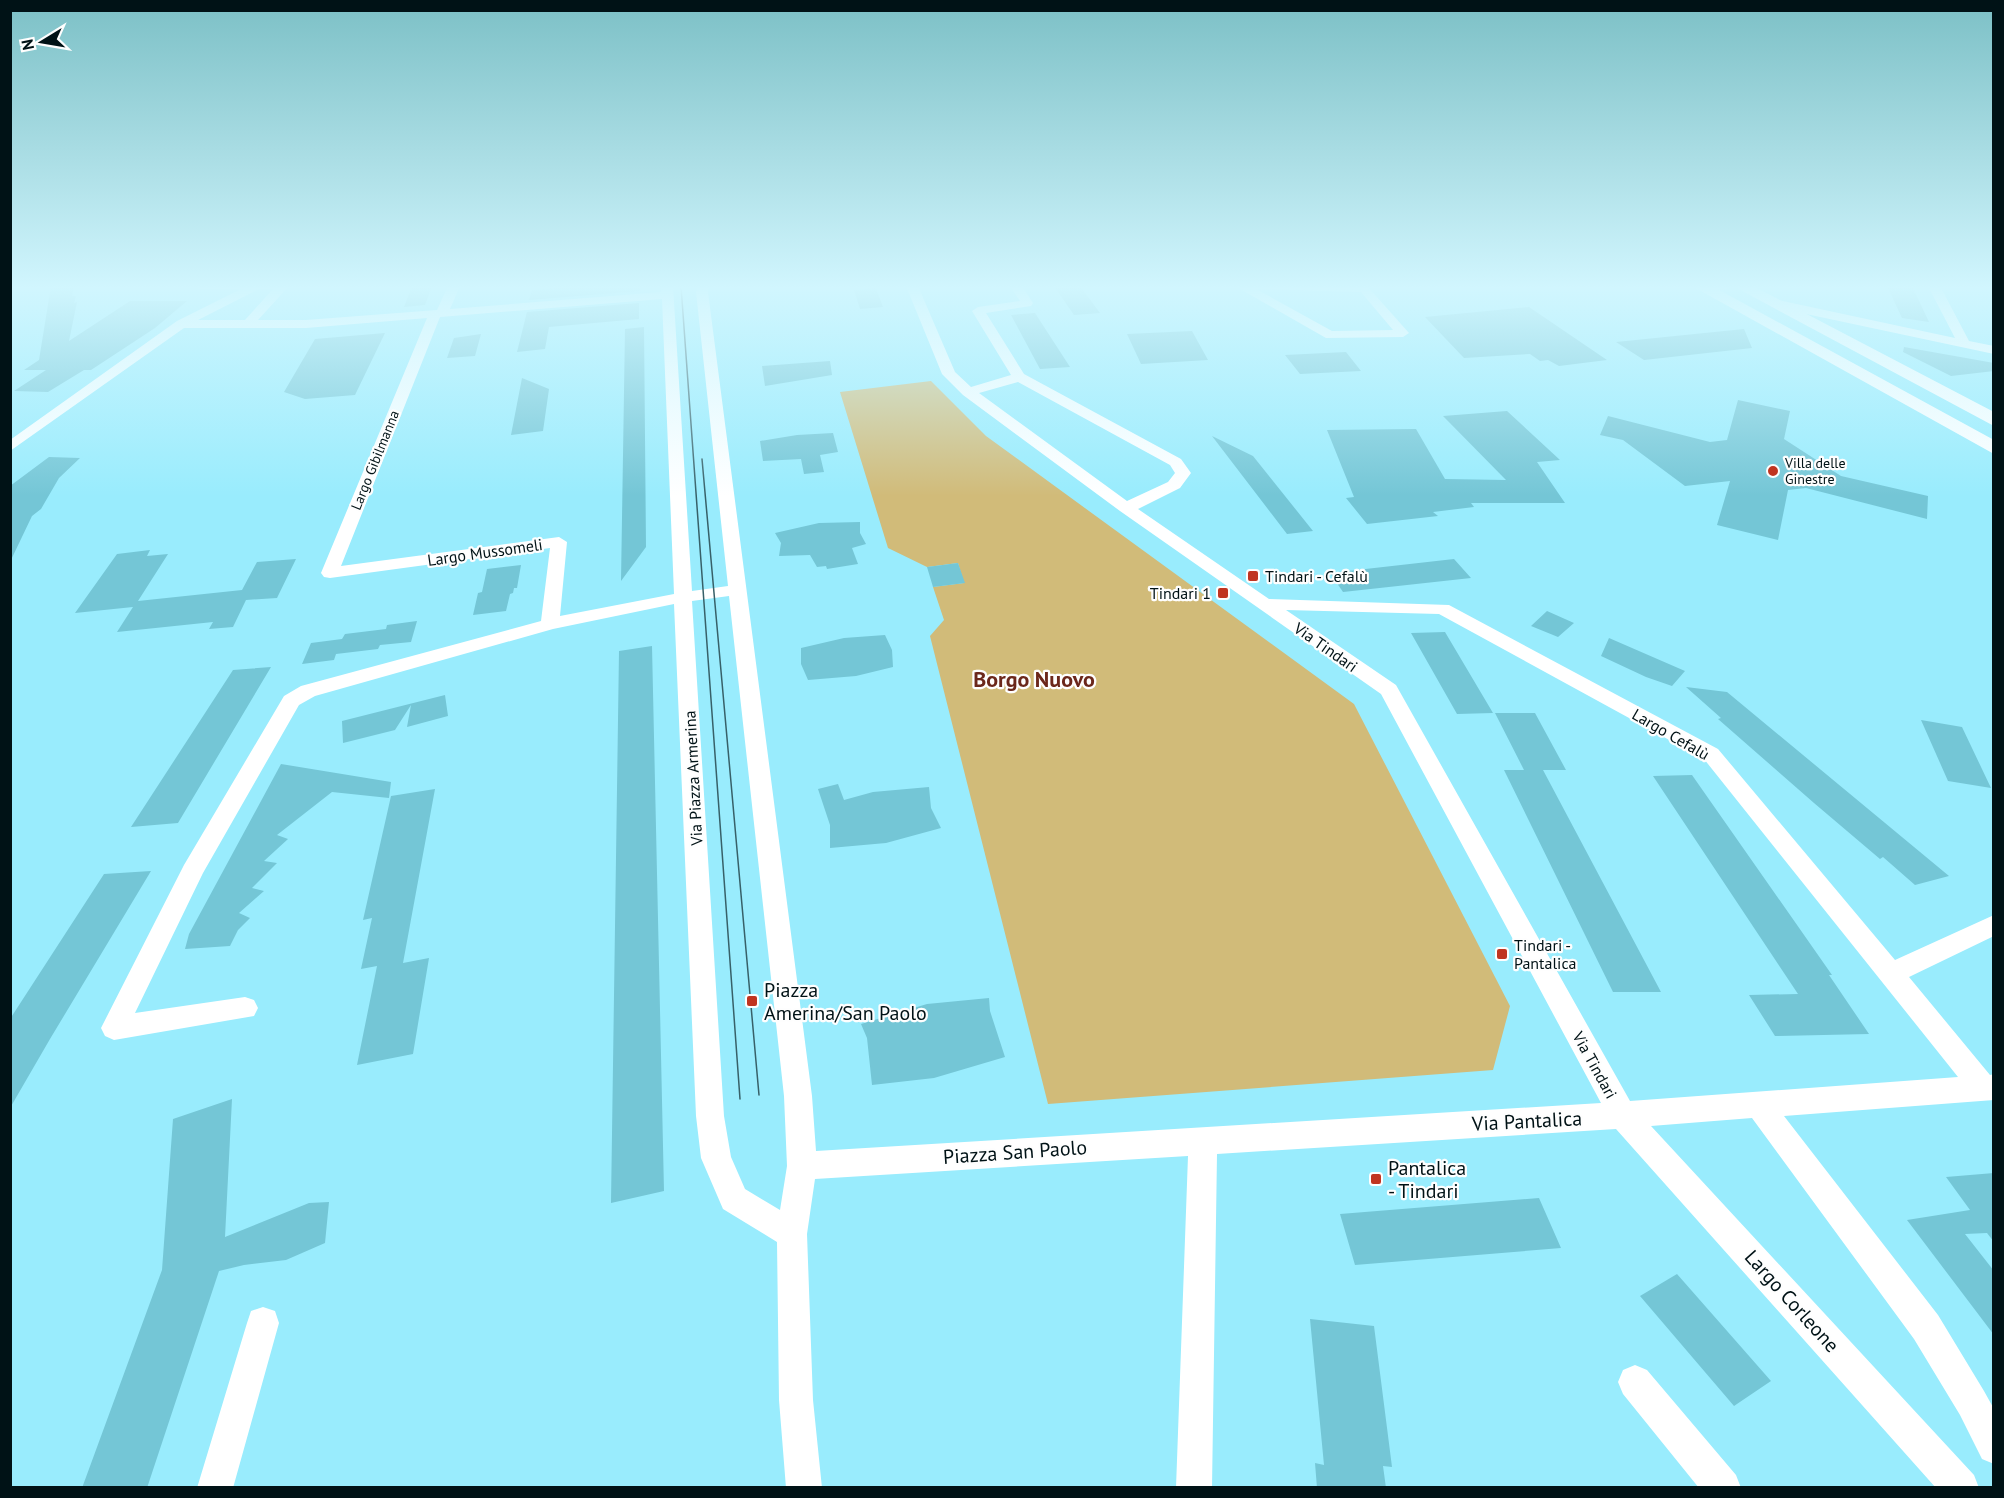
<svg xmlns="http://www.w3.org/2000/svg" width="2004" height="1498" viewBox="0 0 2004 1498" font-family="'PT Sans',sans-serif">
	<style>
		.green { fill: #d1bb79 }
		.building { fill: #74c6d6 }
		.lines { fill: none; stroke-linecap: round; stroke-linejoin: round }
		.street { fill: #fff; fill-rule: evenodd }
		.secondary { fill: #fff; fill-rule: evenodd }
		.tram { stroke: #376068; stroke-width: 1.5 }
		.poi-dot { fill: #c03420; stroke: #fefefe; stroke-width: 2 }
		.labels { text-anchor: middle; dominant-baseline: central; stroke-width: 4.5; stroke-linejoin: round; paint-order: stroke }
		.far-street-label { font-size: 14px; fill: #001216; stroke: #fefefe }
		.far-poi-label { font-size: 14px; fill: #001216; stroke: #fefefe; text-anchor: start }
		.street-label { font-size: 16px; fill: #001216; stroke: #fefefe }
		.poi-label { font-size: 16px; fill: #001216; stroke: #fefefe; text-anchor: start }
		.near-poi-label { font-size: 20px; fill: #001216; stroke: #fefefe; text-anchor: start }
		.near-street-label { font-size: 20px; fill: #001216; stroke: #fefefe }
		.district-label { font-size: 22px; font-weight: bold; fill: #6b271b; stroke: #fefefe }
	</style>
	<rect width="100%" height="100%" fill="#99ecfd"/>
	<path class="green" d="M931 381 986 436 1354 704 1510 1006 1493 1070 1048 1104 930 636 944 620 933 587 964 583 958 563 927 567 888 548 840 392Z"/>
	<path class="building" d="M51 286H74L72 296H76L74 303 77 302 69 341 130 301H187L155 328 91 370H84L48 392 14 391 46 370H24L39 360Z
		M412 286H432L425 305 404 307Z
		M578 286H640V291L529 300 532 290Z
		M1054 286H1080L1100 313 1074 315Z
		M1887 286H1912L1929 322 1902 318Z
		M876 288 883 307 860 309 854 290Z
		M639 303V319L549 327 545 349 517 352 527 312Z
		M1529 307 1607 360 1559 366 1548 360 1540 361 1530 354 1464 358 1425 317Z
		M1035 313 1070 367 1040 369 1011 315Z
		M644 327 646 547 621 581 625 329Z
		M1744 329 1752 348 1644 360 1616 342Z
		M1192 331 1208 360 1141 364 1127 334Z
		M385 333 355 395 305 399 284 392 315 339Z
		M481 334 475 356 447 358 454 338Z
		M1904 347 1994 363V371L1951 376 1903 352Z
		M1346 352 1361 371 1300 374 1285 355Z
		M830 361 832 375 765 386 762 366Z
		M522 378 549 389 543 431 511 435Z
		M1738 400 1790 411 1784 439 1841 476 1928 496 1927 519 1806 488 1788 490 1778 540 1717 525 1730 481 1685 486 1623 440 1600 435 1608 416 1710 442 1727 440Z
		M1507 411 1560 460 1537 462 1565 503H1471L1474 507 1433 512 1438 516 1367 524 1346 498 1354 497 1327 430 1416 429 1445 479 1506 480 1443 416Z
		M833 433 838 452 820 455 824 472 804 474 801 459 763 461 760 441 797 435Z
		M1212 436 1253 456 1313 531 1287 534Z
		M49 457 80 458 59 478 41 509 32 516 10 562V486Z
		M860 522V533L866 544 852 548 858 564 827 569 826 566 817 567 810 555 779 556 781 543 775 533 819 523Z
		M150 550 147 556 168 554 138 601 242 590 257 562 296 559 277 598 246 600 233 627 209 629 213 622 117 632 133 607 75 613 117 554Z
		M1454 559 1471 578 1343 592 1330 573Z
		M958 563 965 583 933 587 927 567Z
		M521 565 517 588H514L513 593 510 594 506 611 473 615 478 593 482 592 487 569Z
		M1547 611 1574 623 1558 637 1531 626Z
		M417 621 411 642 380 645 378 649 336 654 334 660 302 664 311 643 342 639 345 634 386 629 387 625Z
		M1445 632 1493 713 1457 714 1411 633Z
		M885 635 892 650 893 667 856 676 808 680 801 664V648L844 638Z
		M1609 638 1685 671 1672 686 1646 677 1601 656Z
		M652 646 664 1191 611 1203 619 651Z
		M271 667 178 823 131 827 233 670Z
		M1686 687 1727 692 1949 876 1915 885 1883 857 1880 859 1814 803 1718 719 1721 718Z
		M445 695 448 716 407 727 411 705 395 730 343 743 342 721Z
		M1495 713H1535L1566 770H1543L1661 992H1613L1504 770H1535H1524Z
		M1921 720 1962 727 1991 788 1948 781Z
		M281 764 391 782 389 798 332 792 277 835 288 839 264 861 277 863 252 888 264 891 239 913 250 918 238 930 230 946 185 949 189 934Z
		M1692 775 1832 975H1829L1869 1034 1775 1036 1749 995 1798 994 1653 776Z
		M838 784 844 800 873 792 929 787 931 808 941 828 886 843 830 848V825L818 789Z
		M435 789 403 963 429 958 413 1054 357 1065 377 966 361 969 372 918 363 920 391 796Z
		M151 871 50 1039 10 1108V1019L104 874Z
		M989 998 990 1011 1005 1057 934 1078 872 1085 867 1038 861 1024 927 1004Z
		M232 1099 225 1237 309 1203 329 1202 325 1243 286 1260 244 1265 219 1271 147 1488H82L162 1270 173 1119Z
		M1994 1173V1242L1987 1233 1965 1234 1994 1271V1335L1907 1220 1970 1210 1946 1177Z
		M1539 1198 1561 1248 1355 1265 1340 1214Z
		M1677 1274 1771 1381 1734 1406 1640 1296Z
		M1310 1319 1374 1326 1392 1467 1383 1466 1386 1488H1317L1315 1463 1324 1465Z"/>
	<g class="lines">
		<path class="street" d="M193 286H289L258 320H306L437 310 448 286H460L450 309 661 292V286H673L692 591 728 586 696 292 698 286H710L708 292 812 1096 816 1151 1601 1103 1381 694 1120 511 963 395 942 374 906 286H918L955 372 971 387 1011 375 972 311 978 307 1020 301 1010 286H1022L1033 303 1031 306 986 313 1024 374 1181 459 1191 473 1180 488 1138 509 1269 599 1449 605 1718 749 1895 960 1994 915V936L1909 977 1990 1075 1994 1074V1100L1784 1116 1938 1315 1984 1391 1994 1409V1464L1982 1459 1960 1415 1914 1339 1752 1118 1651 1126 1974 1475 1979 1488H1936L1616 1129 1217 1154 1212 1488H1176L1188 1156 815 1179 807 1234 813 1400 822 1488H786L779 1400 777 1242 723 1209 701 1158 696 1116 674 604 553 629 315 696 299 705 203 873 135 1013 245 997 254 1000 258 1008 254 1016 114 1040 105 1036 101 1028 184 865 284 696 301 686 541 621 550 548 330 578 324 577 321 573 427 318 306 328H184L10 451V440L177 321 241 289H199ZM259 289H273L245 320H198ZM662 299 674 594 560 616 567 542 559 537 341 566 440 317ZM1018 382 1170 465 1175 473 1168 482 1127 501 979 393ZM729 596 784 1096 787 1166 780 1210 745 1189 731 1157 724 1116 692 601ZM1286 610 1439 614 1704 759 1958 1077 1630 1101 1396 685Z
			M1235 286 1368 287 1409 333 1403 337 1326 338ZM1256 289 1361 292 1393 330 1332 331Z
			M1705 286H1734C1727 291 1712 291 1705 286Z
			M1928 286H1940L1969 341 1994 346V354L1773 307 1767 303 1773 299 1955 338Z
			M263 1307 275 1311 279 1323 233 1488H197L247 1323 251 1311Z
			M1635 1365 1647 1370 1736 1475 1741 1488H1699L1623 1394 1618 1382 1623 1370Z"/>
		<path class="secondary" d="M1692 286H1712L1994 440V454Z
			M1733 286H1753L1994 412V426Z"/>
		<path class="tram" d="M681 286 740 1099
			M702 459 759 1095"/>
	</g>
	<linearGradient id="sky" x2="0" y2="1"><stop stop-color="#7cc0c6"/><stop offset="0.58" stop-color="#d1f6fe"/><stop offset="1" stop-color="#d1f6fe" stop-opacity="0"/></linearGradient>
	<rect width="2004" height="496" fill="url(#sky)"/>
	<g class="poi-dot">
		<circle cx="1773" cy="471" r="6"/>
		<rect x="1247" y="570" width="12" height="12" rx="3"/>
		<rect x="1217" y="587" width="12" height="12" rx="3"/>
		<rect x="1496" y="948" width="12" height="12" rx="3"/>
		<rect x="746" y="995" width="12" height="12" rx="3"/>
		<rect x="1370" y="1173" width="12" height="12" rx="3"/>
	</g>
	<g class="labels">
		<g class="far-street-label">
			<text transform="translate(375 460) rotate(-68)">Largo Gibilmanna</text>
		</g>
		<g class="far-poi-label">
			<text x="1785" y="463">Villa delle<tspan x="1785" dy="16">Ginestre</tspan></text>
		</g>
		<g class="street-label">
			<text transform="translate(485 552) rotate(-8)">Largo Mussomeli</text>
			<text transform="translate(1326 647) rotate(35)">Via Tindari</text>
			<text transform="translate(1671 734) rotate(30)">Largo Cefalù</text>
			<text transform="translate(693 778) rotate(-93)">Via Piazza Armerina</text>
			<text transform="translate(1595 1065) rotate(61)">Via Tindari</text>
		</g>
		<g class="poi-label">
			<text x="1265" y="576">Tindari - Cefalù</text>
			<text x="1211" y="593" text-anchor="end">Tindari 1</text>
			<text x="1514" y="945">Tindari -<tspan x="1514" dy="18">Pantalica</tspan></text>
		</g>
		<g class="near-poi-label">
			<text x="764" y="990">Piazza<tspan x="764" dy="23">Amerina/San Paolo</tspan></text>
			<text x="1388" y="1168">Pantalica<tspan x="1388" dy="23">- Tindari</tspan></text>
		</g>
		<g class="near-street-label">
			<text transform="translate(1527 1121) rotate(-3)">Via Pantalica</text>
			<text transform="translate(1015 1152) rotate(-4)">Piazza San Paolo</text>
			<text transform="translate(1792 1301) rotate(48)">Largo Corleone</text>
		</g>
		<g class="district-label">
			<text x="1034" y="679">Borgo Nuovo</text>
		</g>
	</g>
	<rect width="2004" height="1498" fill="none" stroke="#001216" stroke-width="24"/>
	<g transform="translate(42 42) rotate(259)" stroke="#fefefe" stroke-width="4.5" paint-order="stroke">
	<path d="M0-4.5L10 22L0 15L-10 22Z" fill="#001216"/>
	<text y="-9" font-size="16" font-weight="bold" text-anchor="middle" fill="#001216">N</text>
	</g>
</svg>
